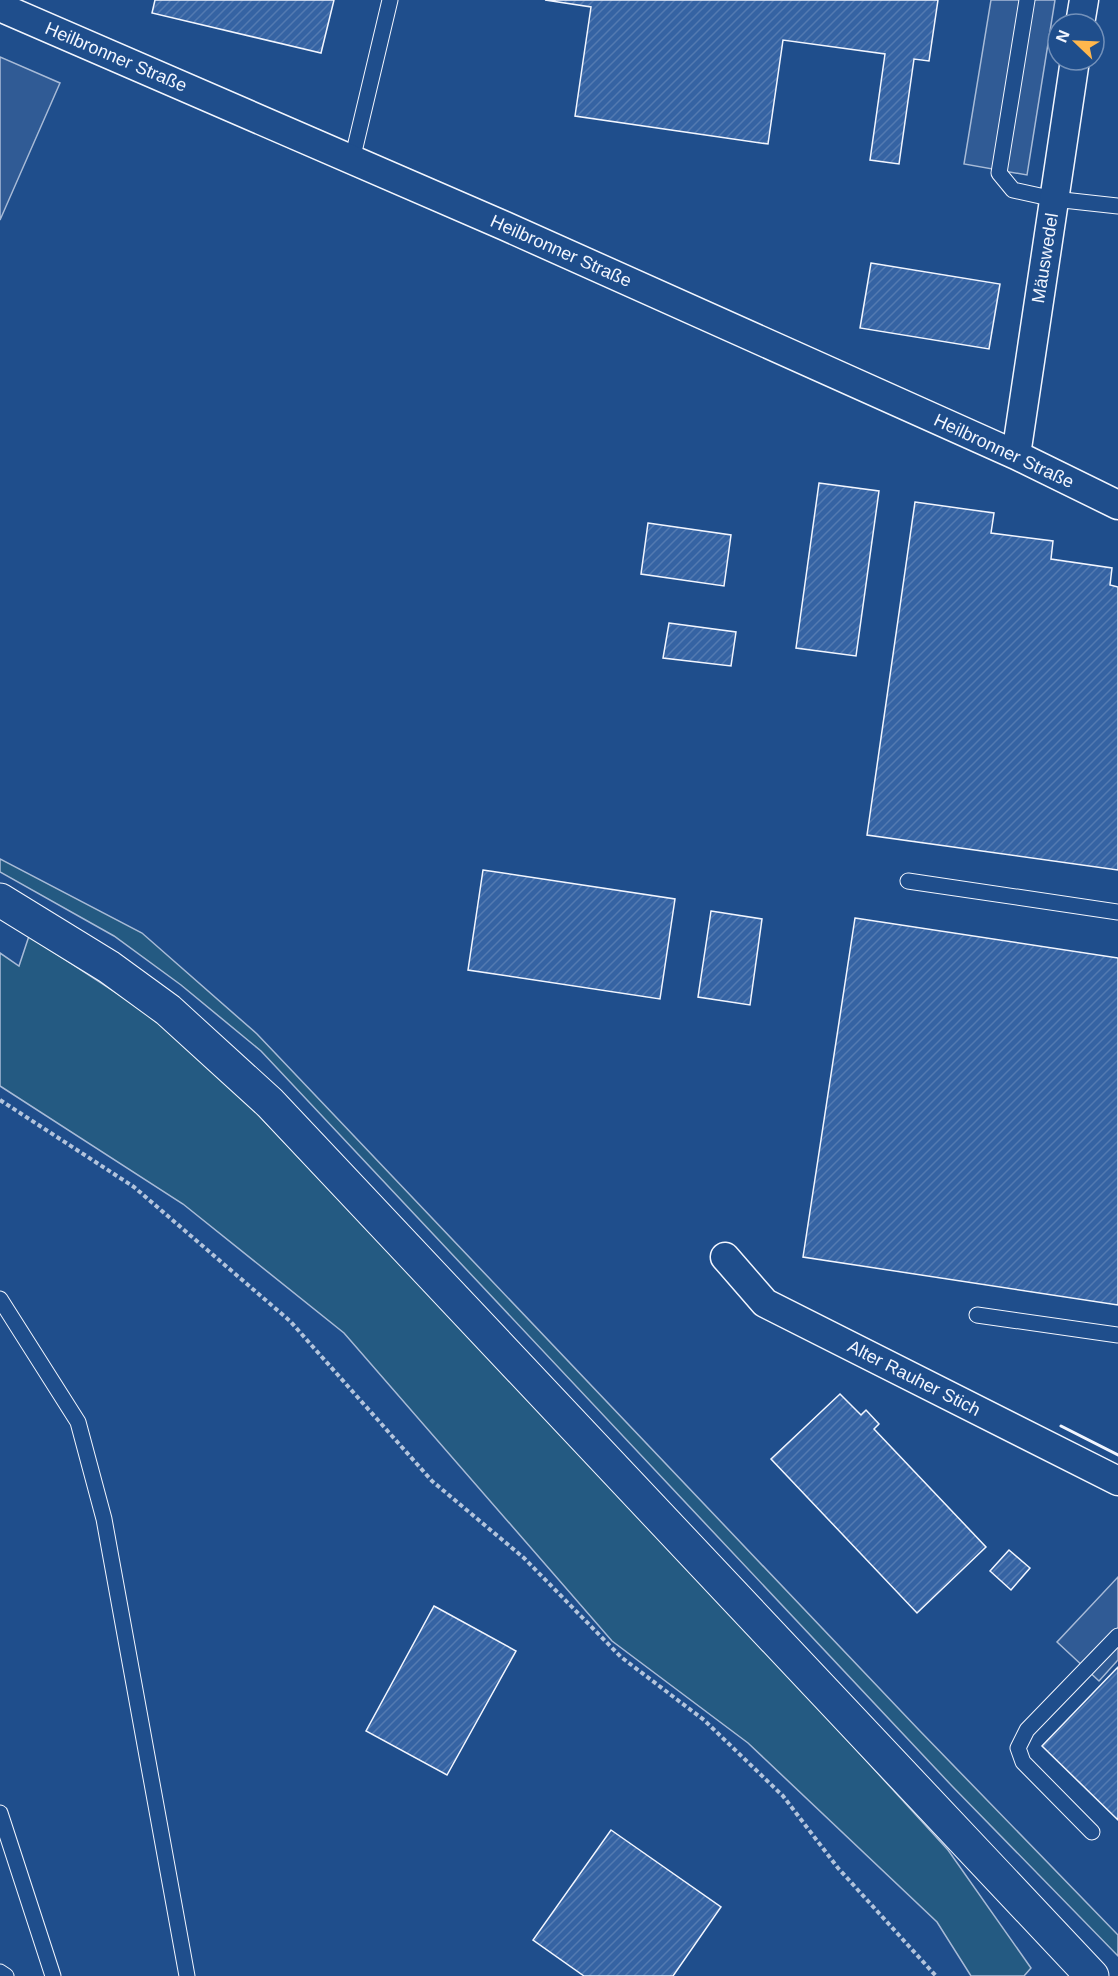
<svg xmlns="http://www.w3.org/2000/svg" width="1118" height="1976" viewBox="0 0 1118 1976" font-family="Helvetica,sans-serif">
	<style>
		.grass { fill: #245a82; stroke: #a8bbd7; stroke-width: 1.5 }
		.parking { fill: #305b95; stroke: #a8bbd7; stroke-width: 1.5 }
		.building { fill: url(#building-hatch); stroke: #f2f6ff; stroke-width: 1.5 }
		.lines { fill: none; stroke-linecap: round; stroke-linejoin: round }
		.service-casing { stroke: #f2f6ff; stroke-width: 17 }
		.minor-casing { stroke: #f2f6ff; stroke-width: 31 }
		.primary-casing { stroke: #f2f6ff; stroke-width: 35 }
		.path { stroke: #b3c4dc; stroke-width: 4; stroke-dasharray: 4.5 3; stroke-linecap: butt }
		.service { stroke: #1f4e8c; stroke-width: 15 }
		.minor { stroke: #1f4e8c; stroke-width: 28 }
		.primary { stroke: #1f4e8c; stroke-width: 33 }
		.wall { stroke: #f2f6ff; stroke-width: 3 }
		.labels { text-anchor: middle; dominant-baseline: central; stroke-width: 4.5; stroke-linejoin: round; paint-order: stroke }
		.street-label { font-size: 18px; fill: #f2f6ff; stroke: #1f4e8c }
	</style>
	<defs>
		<pattern id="building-hatch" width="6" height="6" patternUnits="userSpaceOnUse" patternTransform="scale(1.5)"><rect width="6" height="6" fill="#3563a3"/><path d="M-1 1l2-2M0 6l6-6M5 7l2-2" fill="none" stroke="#537ab1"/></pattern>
	</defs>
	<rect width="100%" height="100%" fill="#1f4e8c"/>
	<path class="grass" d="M0 859 142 933 257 1034 919 1730 1118 1935V1956L952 1786 261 1051 181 985 114 936 0 872Z
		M29 936 158 1020 227 1082 712 1592 948 1850 1031 1968 1024 1976H971L937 1922 748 1743 612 1641 344 1333 183 1204 0 1086V953L19 966Z"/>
	<path class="parking" d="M991 0H1055L1027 175 964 164Z
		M0 57 60 83 0 220Z
		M1118 1577V1660L1099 1681 1057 1642Z"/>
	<path class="building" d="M155 0H334L321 53 152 13Z
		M545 0H938L929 61 914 59 899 164 870 160 885 54 783 40 768 144 575 116 591 7Z
		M871 263 1000 284 989 349 860 328Z
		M819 483 879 491 856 656 796 648Z
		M915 502 994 513 991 533 1053 541 1051 559 1112 568 1110 585 1118 587V870L867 835Z
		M648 523 731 535 724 586 641 574Z
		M669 623 736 632 731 666 663 658Z
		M483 870 675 899 660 999 468 970Z
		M711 911 762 919 750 1005 698 997Z
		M855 918 1118 958V1305L803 1257Z
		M840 1394 861 1415 866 1410 879 1424 874 1429 986 1547 917 1613 771 1459Z
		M1009 1550 1030 1568 1011 1590 990 1571Z
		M434 1606 516 1651 447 1775 366 1731Z
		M1118 1667V1820L1042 1746Z
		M611 1830 721 1907 673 1976H584L533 1940Z"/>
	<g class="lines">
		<defs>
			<path id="service" d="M1027 0 999 173 1013 190 1054 199 1118 206
				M352 160 390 0
				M908 881 1118 912
				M0 1299 78 1422 104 1519 187 1976
				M977 1315 1118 1335
				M0 1813 53 1976
				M1092 1832 1023 1762 1018 1748 1027 1730 1118 1636
				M0 1972 6 1976"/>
			<path id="minor" d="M0 7 505 226 1016 455 1118 505
				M1080 24 1084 0
				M1016 455 1075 60
				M725 1257 765 1303 1118 1481"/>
			<path id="primary" d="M0 900 109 967 168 1010 270 1103 1092 1976"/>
		</defs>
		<use href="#service" class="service-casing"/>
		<use href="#minor" class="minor-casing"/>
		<use href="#primary" class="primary-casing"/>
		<path class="path" d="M0 1100 134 1187 290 1321 432 1481 524 1558 621 1657 704 1720 783 1796 838 1868 936 1976"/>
		<use href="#service" class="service"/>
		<use href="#minor" class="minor"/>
		<use href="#primary" class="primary"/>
		<path class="wall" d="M1061 1426 1118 1455"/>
	</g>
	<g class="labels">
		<g class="street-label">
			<text transform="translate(116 57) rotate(23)">Heilbronner Straße</text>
			<text transform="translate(561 251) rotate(24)">Heilbronner Straße</text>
			<text transform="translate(1045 258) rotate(-81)">Mäuswedel</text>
			<text transform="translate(1004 451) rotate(25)">Heilbronner Straße</text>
			<text transform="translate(914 1378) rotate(27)">Alter Rauher Stich</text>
		</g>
	</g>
	<g transform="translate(1076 42) rotate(293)"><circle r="28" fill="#1f4e8c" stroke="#7391ba" stroke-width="1.5"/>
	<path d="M0-4.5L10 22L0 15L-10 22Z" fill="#ffb74d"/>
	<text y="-9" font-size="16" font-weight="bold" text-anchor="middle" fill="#f2f6ff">N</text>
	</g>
</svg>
